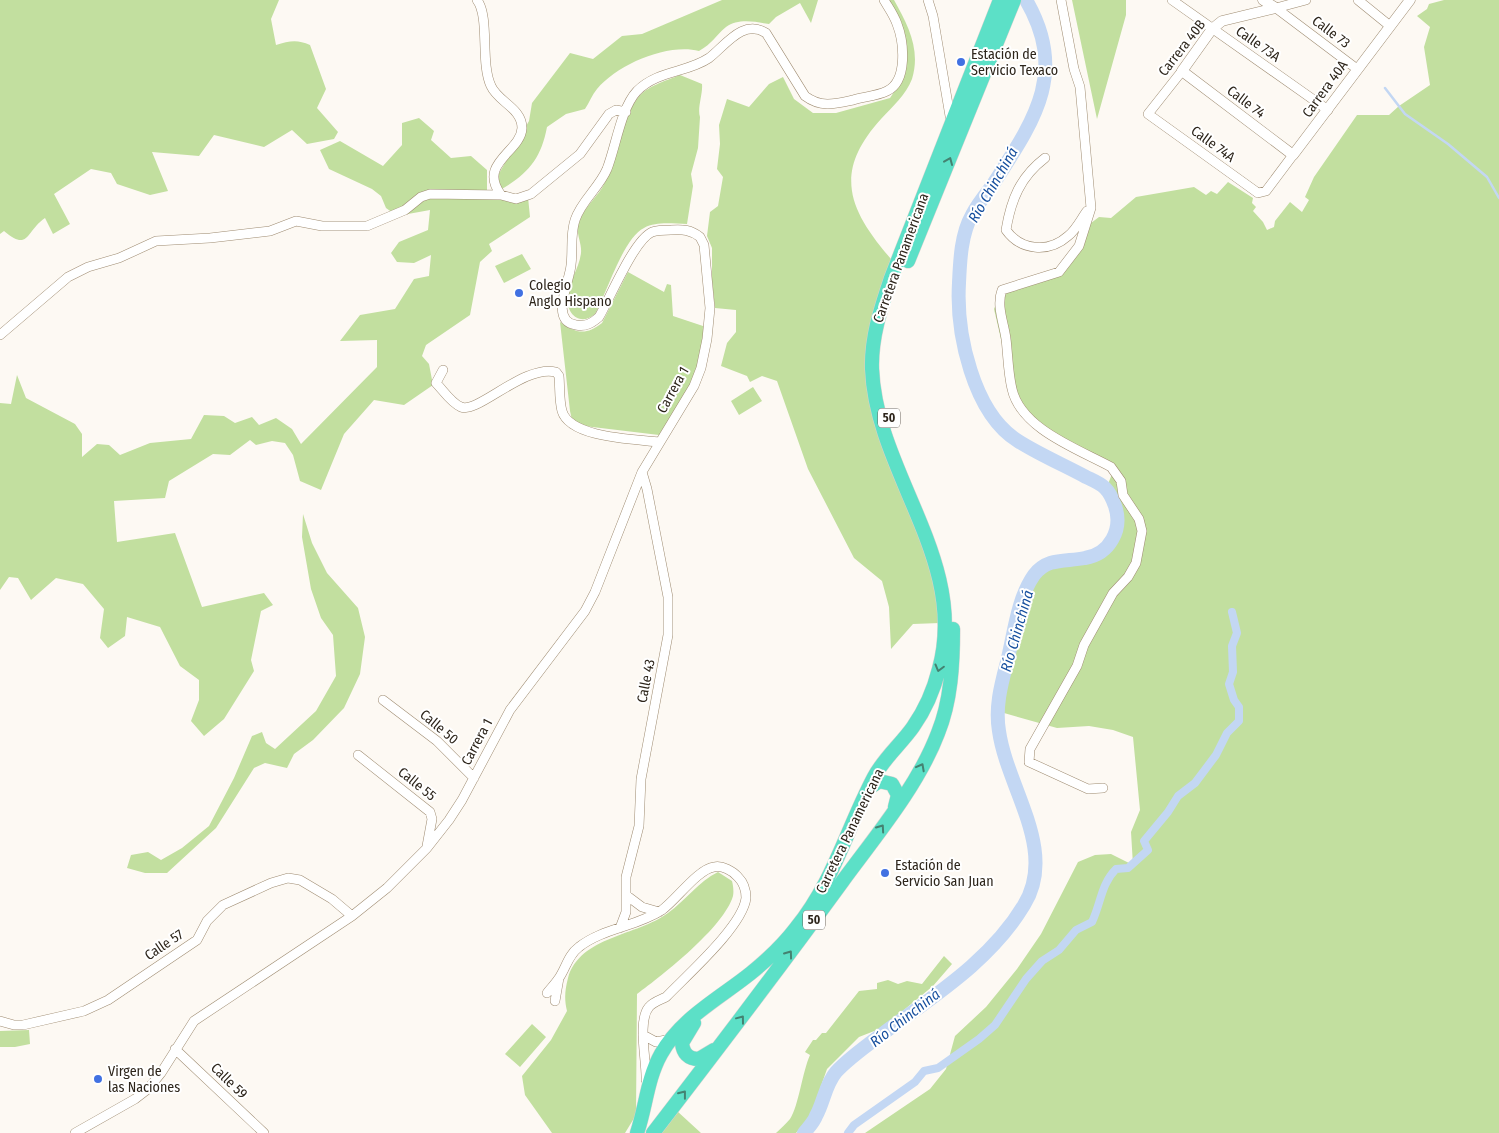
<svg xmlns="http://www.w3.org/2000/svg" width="1499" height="1133" viewBox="0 0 1499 1133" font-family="'Fira Sans Condensed',sans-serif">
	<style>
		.green { fill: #c2df9f }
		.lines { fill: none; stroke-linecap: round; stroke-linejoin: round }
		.stream { stroke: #c3d7f3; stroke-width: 2.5 }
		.canal { stroke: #c3d7f3; stroke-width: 8 }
		.river { stroke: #c3d7f3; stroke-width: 14 }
		.minor-casing { stroke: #9f8c72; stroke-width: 10 }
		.tertiary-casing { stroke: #9f8c72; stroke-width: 11 }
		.trunk-casing { stroke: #d5d3d1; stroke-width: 15 }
		.minor { stroke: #fff; stroke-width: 9 }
		.tertiary { stroke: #fff; stroke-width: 10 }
		.trunk { stroke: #5ce0c7; stroke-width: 14 }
		.oneway { stroke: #448271 }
		.poi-dot { fill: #4171e2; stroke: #fff; stroke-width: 2 }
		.labels { text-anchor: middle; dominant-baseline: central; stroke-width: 4; stroke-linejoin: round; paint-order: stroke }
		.shield { fill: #fff; stroke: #6c665f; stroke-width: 1 }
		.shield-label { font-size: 12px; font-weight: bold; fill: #2d251b }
		.street-label { font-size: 14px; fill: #2d251b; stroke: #fff }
		.poi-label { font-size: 14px; fill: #2d251b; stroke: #fff; text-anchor: start }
		.water-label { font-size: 15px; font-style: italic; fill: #17509f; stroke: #fff }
	</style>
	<rect width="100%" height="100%" fill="#fdf9f3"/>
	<path class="green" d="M0 0H279L271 19 276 45C289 41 297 39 310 45L326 89 317 108 338 132 334 139 307 144 292 130 264 147 214 135 199 156 152 152 168 191 150 195 117 184 111 173 91 169 54 194 70 224 53 234 45 218C25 232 29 252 4 231L0 234Z
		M722 0H818L811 23 800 3 776 17 769 24C756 22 738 18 726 27 715 36 713 43 699 51 668 43 618 64 597 89 592 95 589 103 585 109L566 114 547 127C541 159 528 174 500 190L497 177 529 121 532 103 570 53 593 59 622 36 642 34Z
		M889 0H894C908 25 921 50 912 79 906 95 892 107 881 119 833 172 848 209 891 259L873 317 868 354 932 568 940 623 913 624 891 649 889 607 882 581 854 558 808 469 777 381 762 376 750 382 747 376 721 366 727 343 736 332V310L715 308 712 282V248L707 236 710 212 718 206 723 177 717 169 720 144 719 125 727 99 749 107 769 84 783 77 794 99 813 113H836L890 98 904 77 906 53 902 25Z
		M1072 0H1126V15L1097 119Z
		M1444 0H1499V1133H865L930 1089 946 1069 955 1036 986 1007 1017 969 1041 934 1078 862 1095 855 1111 854 1133 865 1131 832 1140 810 1133 737 1113 730 1089 726 1057 728 997 711C1002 679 1017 601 1034 575 1047 556 1068 563 1086 558 1103 555 1119 538 1119 520 1118 509 1111 498 1106 489L1114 469 1032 425 1015 400 994 309C1004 280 1028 291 1051 278L1091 223 1099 217 1111 218 1136 197 1194 187 1206 195 1211 191 1217 194 1228 182 1253 198 1252 203 1256 207 1253 211 1263 222 1267 230 1274 227 1275 221 1290 202 1302 212 1309 200 1305 197 1314 177 1357 115H1389L1399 106 1430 85 1424 47 1430 27 1417 16 1427 9 1429 4Z
		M680 75 702 84C703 94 697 108 700 117L698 148 691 174 693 186 687 224C673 224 657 221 644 228 623 238 607 293 595 314 580 327 566 314 567 296 569 281 579 269 581 253 582 242 575 233 579 223 583 209 594 200 602 188 617 162 621 120 637 99 646 86 666 81 680 75Z
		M419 118 434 131 431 140 451 158 471 156 487 170V190L498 196 528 197 530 217 489 244 492 251 480 262 470 315 426 345 422 356 429 364 433 385 404 405 374 400 344 434 321 490 300 481 293 455 285 443 272 441 256 445 250 440 230 455 213 454 169 481 165 498 114 501 117 542 175 533 202 607 264 593 273 605 261 611 251 660 254 671 224 719 204 736 191 721 199 700V680L180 666 160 627 127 617 125 636 108 648 100 638 104 609 83 584 56 578 31 600 18 578 9 577 0 590V403L11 404 17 375 26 398 75 424 82 434V457L97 444 109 445 120 455 150 443 191 439 204 415 224 416 235 423 252 417 259 425 276 418 292 429 301 444 377 367V340L340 341 360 315 395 309 414 279 429 276 431 255 414 263 397 262 391 253 399 242 428 230 430 210 397 216 386 208 381 196 372 189 329 169 320 150 340 141 383 166 402 145V123Z
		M522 254 531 269 504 283 495 266Z
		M628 272 664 292 667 284 671 285 673 316 706 327 698 366 691 384 659 435 584 426 572 420 570 411 560 322C575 333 586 336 602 323Z
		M753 387 762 401 739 415 731 401Z
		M303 514 312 543 327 573 358 608 365 637 360 674 344 708 313 740 294 754 287 768 265 763 254 768 216 828 167 873H145L127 868 131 855 148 852 161 860 182 848 209 826 234 778 252 736 262 732 266 743 275 749 316 711 336 676 333 635 321 618 311 589 302 537Z
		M718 872 732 881C733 885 734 891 733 896 724 927 663 975 637 994L636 1115 625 1133H552L525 1095 522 1076 551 1040 567 1011C564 999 565 990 568 978 580 936 637 936 668 913 686 900 698 882 718 872Z
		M944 956 952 964 933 986 882 1028 859 1037 827 1069 810 1117 796 1133H776C781 1128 786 1124 790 1119 799 1105 802 1073 810 1055L805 1052 813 1040H816L822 1033H826L859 991 877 989V983L888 980 898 984 907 981 922 984Z
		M532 1024 546 1037 520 1067 505 1054Z
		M29 1030 30 1044 15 1047H0V1031Z
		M677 1111 701 1133H661Z"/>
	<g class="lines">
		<path class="stream" d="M1385 88 1405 114 1448 144 1487 177 1499 198"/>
		<path class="canal" d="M848 1133 854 1125 915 1082 924 1071 938 1068 979 1039 995 1025 1026 979 1042 961 1059 950 1076 930 1092 922C1101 903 1101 884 1116 869L1128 868 1148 850 1144 841 1168 812 1178 796 1195 783 1216 755 1227 733 1239 721V707L1234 700 1229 684 1233 672 1232 646 1237 633 1232 612"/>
		<path class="river" d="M804 1133C808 1128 814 1122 816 1116 824 1102 825 1085 836 1072 850 1057 869 1044 885 1032 935 995 991 960 1024 905 1058 850 1007 788 999 731 995 707 1001 685 1007 662 1014 635 1017 599 1034 575 1048 557 1066 562 1085 558 1110 554 1123 529 1115 506 1113 500 1109 492 1105 488 1100 483 1092 480 1086 477 1064 465 1040 455 1018 441 973 413 956 333 959 283 960 261 961 234 972 215 977 205 985 195 992 186 1033 122 1069 74 1026 0"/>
		<defs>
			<path id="minor" d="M477 0C490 17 480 63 491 86 498 102 522 108 522 128 521 152 477 163 501 195
				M928 0 933 16 951 122
				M1061 0 1074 69 1080 87 1091 208 1079 246 1059 272 1002 290C996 306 1004 323 1006 339 1008 355 1008 373 1012 389 1021 429 1078 449 1111 467L1121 481 1123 495 1139 519 1142 531 1136 563 1128 577 1113 593 1084 645 1077 666 1030 749 1029 762 1088 789 1103 788
				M1172 0 1328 110
				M1358 0 1390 26
				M1276 8 1357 69
				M1276 8 1306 0
				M1182 71 1148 114 1258 193 1266 191 1293 155
				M1045 158C1020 177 1011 200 1006 230 1021 251 1049 253 1068 236 1076 230 1081 219 1087 211
				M0 335 68 277 88 267 119 258 156 241 210 238 270 231 296 221 322 226H367L405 210 421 197 430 194 501 195 516 199 531 194 580 154 609 114 616 110 626 112
				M443 370 436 383C443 390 451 403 461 407 478 414 524 364 556 372L559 376C560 387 559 400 562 411 570 438 634 439 659 442
				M383 700 437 741 474 778
				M358 755 430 812 432 819 427 846
				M626 895 642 907 659 912
				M620 928 626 912V877L639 826 641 779 668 635V597L647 489 642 472
				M547 993C551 988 555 984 559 978 566 968 568 955 579 947 603 928 636 927 662 910 676 900 698 869 714 867 722 865 733 871 738 877 743 882 746 890 746 898 743 926 686 976 666 997 660 1000 653 1002 649 1007 637 1021 647 1062 646 1080
				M555 1001 559 978
				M0 1021 14 1025H23L84 1011 108 1000 197 940 207 921 223 905 271 883 288 878 300 880 332 899 352 916
				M643 1035 656 1042 671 1039
				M175 1049 264 1133
				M75 1133 135 1099 148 1089 161 1073 194 1021 352 916 387 888 427 848 449 820 462 800 510 710 585 611 595 592 642 472 694 386 701 368 707 339 710 308 704 245 700 237C691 230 683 229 671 230 665 230 658 230 652 232 634 240 610 298 599 317 592 323 586 327 576 325 549 321 570 281 571 265 573 250 570 235 575 220 581 201 599 188 607 169 616 146 621 108 637 91 658 70 687 73 709 58 725 46 743 18 766 33L805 96C821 108 835 104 853 100 863 97 877 96 887 91 908 81 904 42 897 24 894 15 888 7 884 0"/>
			<path id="tertiary" d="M1263 0 1276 8
				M1276 8 1222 21 1212 29 1182 71 1293 155 1410 0"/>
			<path id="trunk" d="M908 261 1014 0
				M868 789 879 781 892 784 898 795 895 807
				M694 1023 682 1043C683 1053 688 1059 699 1059L714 1050
				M637 1133C646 1107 647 1079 661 1054 681 1018 720 998 751 973 767 960 783 945 796 928 833 883 847 828 874 777 884 758 901 744 913 727 925 710 934 689 939 669 969 561 876 473 872 369 871 337 881 308 891 278L1000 0
				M653 1133C717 1050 780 967 842 882 875 837 918 786 938 733 951 701 953 664 953 629"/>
		</defs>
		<use href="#minor" class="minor-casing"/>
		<use href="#tertiary" class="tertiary-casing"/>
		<use href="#trunk" class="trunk-casing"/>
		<use href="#minor" class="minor"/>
		<use href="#tertiary" class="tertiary"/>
		<use href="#trunk" class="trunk"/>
	</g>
	<defs><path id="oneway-chevron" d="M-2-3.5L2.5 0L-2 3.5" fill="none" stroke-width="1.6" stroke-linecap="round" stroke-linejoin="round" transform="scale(1.25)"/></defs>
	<g class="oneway">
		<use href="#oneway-chevron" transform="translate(949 161) rotate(-67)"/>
		<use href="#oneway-chevron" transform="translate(939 668) rotate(105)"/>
		<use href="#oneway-chevron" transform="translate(921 767) rotate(-62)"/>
		<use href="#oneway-chevron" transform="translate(881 828) rotate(-55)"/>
		<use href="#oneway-chevron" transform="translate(789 954) rotate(-54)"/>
		<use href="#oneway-chevron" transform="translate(741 1019) rotate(-53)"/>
		<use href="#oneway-chevron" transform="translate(683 1094) rotate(-52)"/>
	</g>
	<g class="poi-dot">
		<circle cx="961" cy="62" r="5"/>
		<circle cx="519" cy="293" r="5"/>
		<circle cx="885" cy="873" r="5"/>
		<circle cx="98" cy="1079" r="5"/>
	</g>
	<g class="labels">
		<g class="shield">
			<rect x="878" y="408.5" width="22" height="19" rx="4"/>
			<rect x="803" y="910.5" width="22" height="19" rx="4"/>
		</g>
		<g class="shield-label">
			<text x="889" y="418">50</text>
			<text x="814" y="920">50</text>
		</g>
		<g class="street-label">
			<text transform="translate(1331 32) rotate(37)">Calle 73</text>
			<text transform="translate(1258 44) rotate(35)">Calle 73A</text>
			<text transform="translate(1182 48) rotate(-52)">Carrera 40B</text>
			<text transform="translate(1325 89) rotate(-54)">Carrera 40A</text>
			<text transform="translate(1246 102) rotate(37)">Calle 74</text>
			<text transform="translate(1213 144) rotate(36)">Calle 74A</text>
			<text transform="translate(901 258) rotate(-70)">Carretera Panamericana</text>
			<text transform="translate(673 390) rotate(-61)">Carrera 1</text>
			<text transform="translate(646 681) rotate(-79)">Calle 43</text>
			<text transform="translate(439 727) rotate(40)">Calle 50</text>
			<text transform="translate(477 742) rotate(-62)">Carrera 1</text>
			<text transform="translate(417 784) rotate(39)">Calle 55</text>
			<text transform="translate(850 831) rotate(-64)">Carretera Panamericana</text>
			<text transform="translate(164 945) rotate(-34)">Calle 57</text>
			<text transform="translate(229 1081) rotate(44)">Calle 59</text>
		</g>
		<g class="poi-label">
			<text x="971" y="54">Estación de<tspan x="971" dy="16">Servicio Texaco</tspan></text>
			<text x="529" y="285">Colegio<tspan x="529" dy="16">Anglo Hispano</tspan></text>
			<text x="895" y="865">Estación de<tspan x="895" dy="16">Servicio San Juan</tspan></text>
			<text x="108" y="1071">Virgen de<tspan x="108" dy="16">las Naciones</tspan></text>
		</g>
		<g class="water-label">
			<text transform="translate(993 185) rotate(-60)">Río Chinchiná</text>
			<text transform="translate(1017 631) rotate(-74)">Río Chinchiná</text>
			<text transform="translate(905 1018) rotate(-38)">Río Chinchiná</text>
		</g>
	</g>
</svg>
